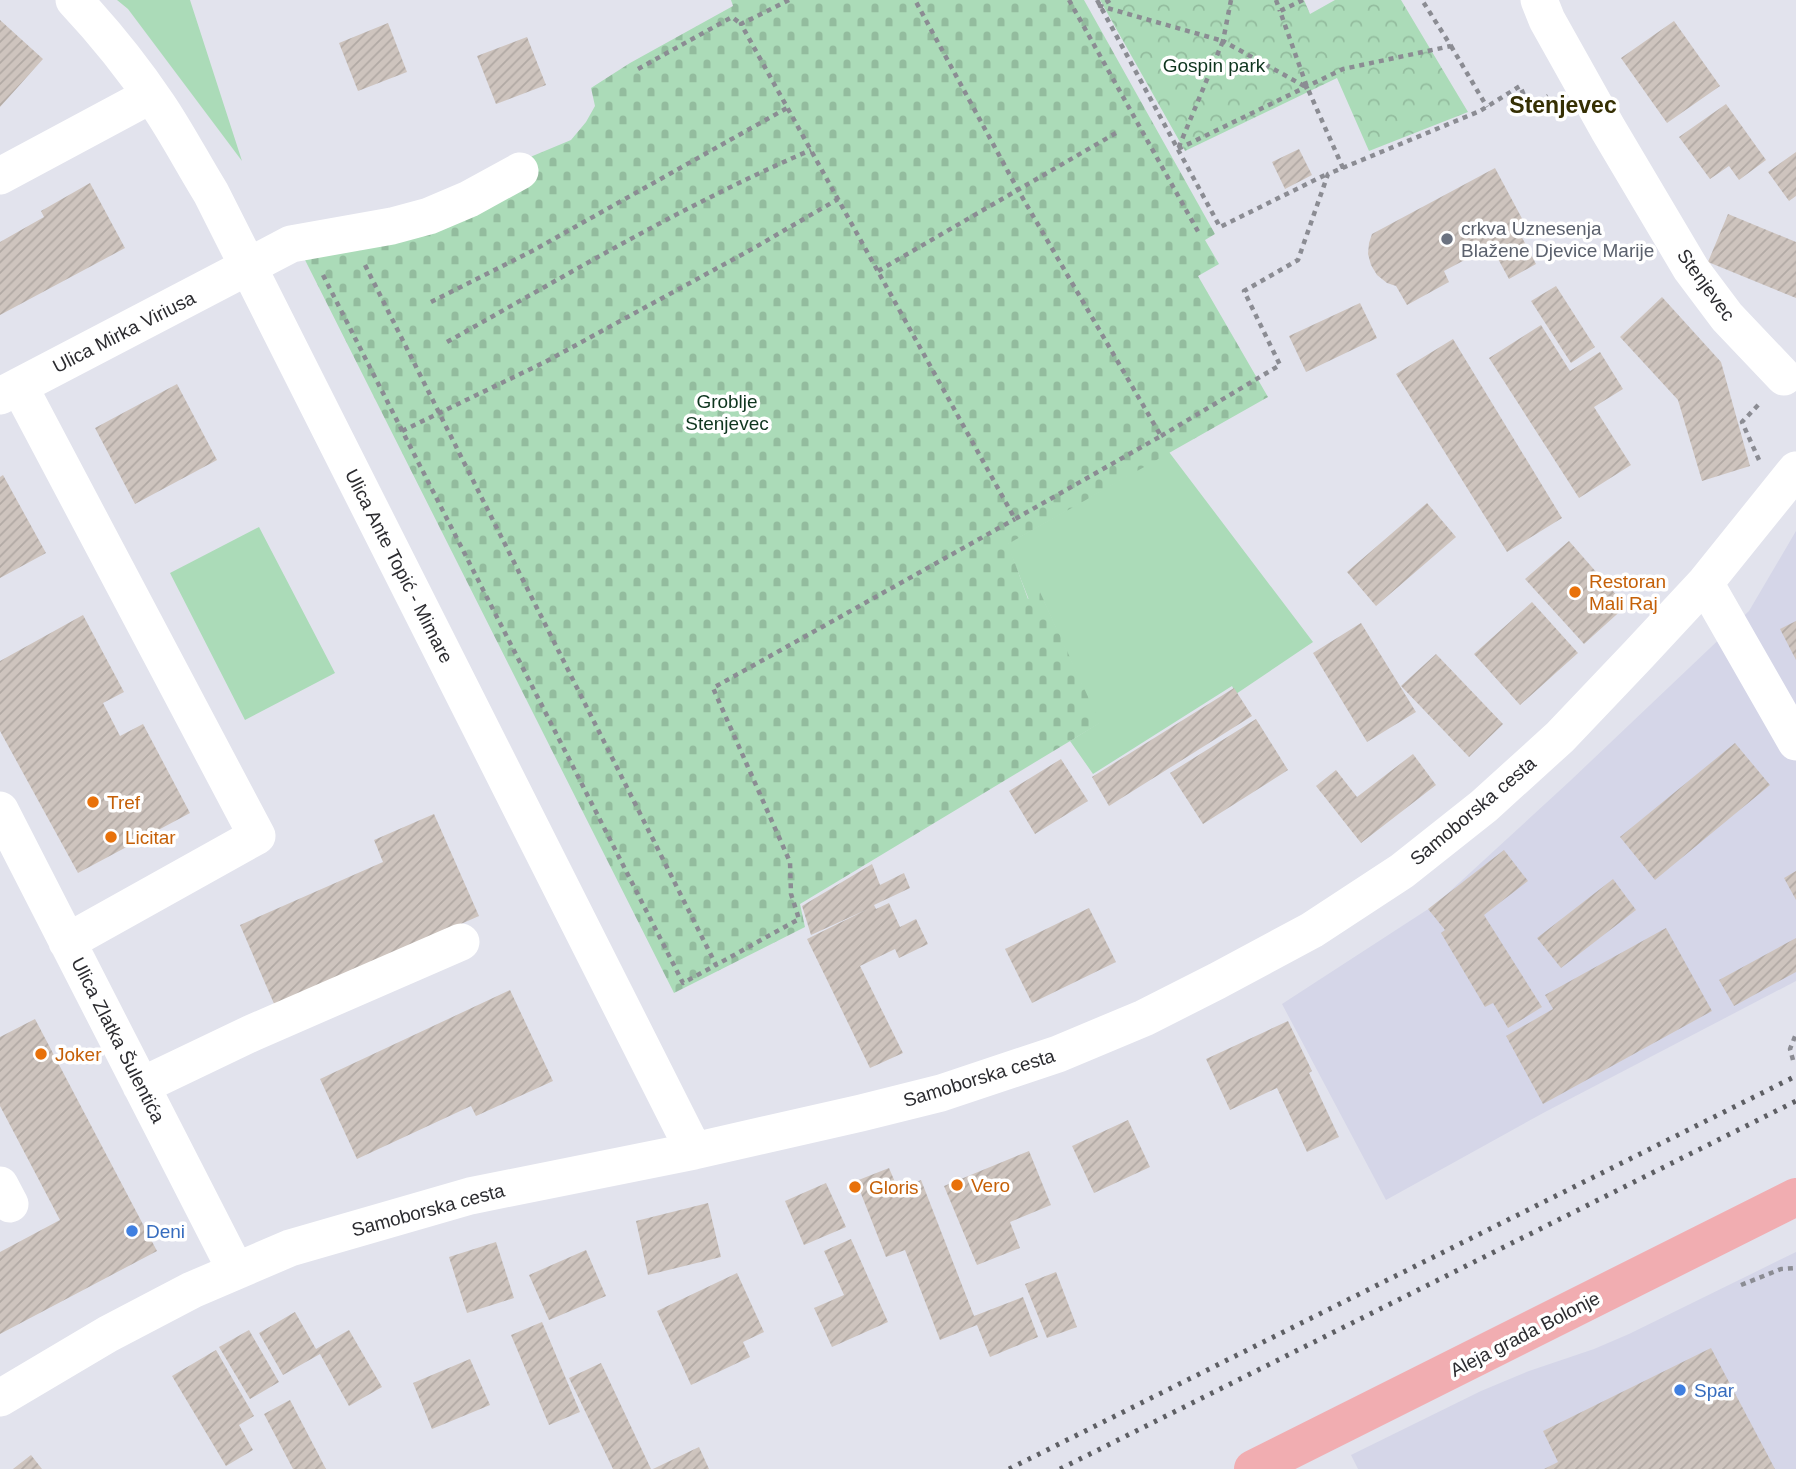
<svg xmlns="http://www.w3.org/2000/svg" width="1796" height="1469" viewBox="0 0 1796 1469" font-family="Helvetica,sans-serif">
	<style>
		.built { fill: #d5d6e8 }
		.green { fill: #abdbb8 }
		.cemetery { fill: url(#cemetery-stones) }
		.park { fill: url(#park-crowns) }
		.building { fill: url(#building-hatch) }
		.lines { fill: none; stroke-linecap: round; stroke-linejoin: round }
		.path { stroke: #8b8c93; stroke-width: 4.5; stroke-dasharray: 5 5; stroke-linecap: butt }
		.minor { stroke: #fff; stroke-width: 37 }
		.major { stroke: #f1adb1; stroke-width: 38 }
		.rail { stroke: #5e5f64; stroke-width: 5; stroke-dasharray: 3.5 7; stroke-linecap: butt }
		.worship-dot { fill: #6b7280; stroke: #fff; stroke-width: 2.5 }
		.food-dot { fill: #e8710a; stroke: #fff; stroke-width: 2.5 }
		.shop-dot { fill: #3f7fe0; stroke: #fff; stroke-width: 2.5 }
		.labels { text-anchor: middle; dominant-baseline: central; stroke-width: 7; stroke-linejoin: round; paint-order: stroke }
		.park-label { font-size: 19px; fill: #0e351e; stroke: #fff }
		.worship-label { font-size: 19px; fill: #5b616d; stroke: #fff; text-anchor: start }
		.street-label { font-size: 19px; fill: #2c2c30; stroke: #fff }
		.food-label { font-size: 19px; fill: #c56008; stroke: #fff; text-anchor: start }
		.shop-label { font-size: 19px; fill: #366cbe; stroke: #fff; text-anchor: start }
		.quarter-label { font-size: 23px; font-weight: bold; fill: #352f03; stroke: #fff }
	</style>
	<defs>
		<pattern id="cemetery-stones" width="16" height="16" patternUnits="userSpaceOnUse" patternTransform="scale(1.75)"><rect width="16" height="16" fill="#abdbb8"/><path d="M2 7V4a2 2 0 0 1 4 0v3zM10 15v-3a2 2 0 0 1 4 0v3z" fill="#93bc9e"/></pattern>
		<pattern id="park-crowns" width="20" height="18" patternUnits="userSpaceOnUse" patternTransform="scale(1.75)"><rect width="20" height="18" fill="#abdbb8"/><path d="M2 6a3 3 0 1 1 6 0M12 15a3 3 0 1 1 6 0" fill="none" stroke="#93bc9e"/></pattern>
		<pattern id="building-hatch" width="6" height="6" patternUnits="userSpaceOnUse" patternTransform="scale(1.75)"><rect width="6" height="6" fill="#cec4be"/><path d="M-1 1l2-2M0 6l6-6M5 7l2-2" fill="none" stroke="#b1a9a4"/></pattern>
	</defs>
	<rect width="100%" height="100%" fill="#e2e3ed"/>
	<path class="built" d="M1796 531V981L1545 1112 1386 1200 1282 1004 1436 904 1570 781 1749 611Z
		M1796 1252V1469H1358L1351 1455 1481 1391 1529 1371 1594 1349 1629 1334Z"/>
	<path class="green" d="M117 0H190L242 161 128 9Z
		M1169 452 1313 642 1236 694 1232 686 1093 774 1070 741 1099 723 1040 593 1029 600 1007 544Z
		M259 527 335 673 245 720 170 573Z"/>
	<path class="cemetery" d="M731 0H1084L1215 234 1205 240 1219 264 1198 276 1268 397 1008 544 1028 599 1040 592 1100 723 800 904 805 927 674 993 301 252 571 140 586 122 595 106 591 88 630 63 733 6Z"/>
	<path class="park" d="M1100 0H1304L1310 14 1335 0H1401L1468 112 1369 151 1337 78 1185 151Z"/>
	<path class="building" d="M0 20 43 59 0 107Z
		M1674 21 1720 86 1667 123 1621 58Z
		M388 23 407 72 358 91 339 43Z
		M527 37 546 85 496 104 477 56Z
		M1726 104 1766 160 1739 180 1729 166 1710 179 1679 137Z
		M1299 149 1312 175 1285 189 1272 162Z
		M1796 152V196L1789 201 1768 172Z
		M1495 168 1526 226 1518 230 1536 264 1509 279 1491 246 1444 271 1449 282 1407 305 1396 286 1387 283 1377 275 1371 265 1368 254 1369 243 1372 234Z
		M90 183 125 248 0 315V242L44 217 41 211Z
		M1728 214 1796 242V298L1708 262Z
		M1556 286 1595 347 1571 363 1531 301Z
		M1662 297 1721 362 1750 466 1702 481 1678 400 1620 337Z
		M1360 303 1377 338 1306 372 1289 336Z
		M1541 325 1570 371 1600 352 1623 389 1594 407 1631 465 1579 498 1489 358Z
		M1453 339 1562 518 1507 552 1396 374Z
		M177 384 217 460 135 504 95 428Z
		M3 475 46 553 0 578V477Z
		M1427 503 1456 537 1376 606 1347 572Z
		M1569 541 1626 606 1584 644 1525 579Z
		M1532 602 1578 653 1520 705 1474 654Z
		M83 615 124 692 103 703 120 736 143 724 190 813 78 873 0 731V661Z
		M1796 621V660L1780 629Z
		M1361 623 1416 712 1367 742 1313 653Z
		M1436 654 1503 724 1469 757 1401 686Z
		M1234 688 1252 716 1109 806 1092 777Z
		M1256 719 1288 770 1203 824 1170 773Z
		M1735 743 1770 785 1655 880 1620 837Z
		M1413 754 1436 785 1361 843 1316 786 1336 770 1357 797Z
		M1061 759 1088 801 1035 834 1009 791Z
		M434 814 479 916 275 1006 240 925 383 862 374 840Z
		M1504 850 1528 881 1484 915 1542 1007 1508 1028 1493 1003 1485 1007 1441 933 1445 930 1428 909Z
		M872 864 880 885 904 873 910 888 874 905 876 909 889 903 900 927 916 919 928 944 899 958 895 949 860 966 903 1053 870 1068 807 939 868 909 811 935 802 906Z
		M1796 871V900L1784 878Z
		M1613 879 1636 910 1561 968 1537 938Z
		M1089 908 1116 962 1032 1003 1005 949Z
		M1666 928 1712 1011 1543 1104 1506 1036 1553 1009 1545 995Z
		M1796 938V972L1734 1006 1719 980Z
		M510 990 553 1081 476 1116 471 1106 357 1159 320 1079Z
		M35 1019 157 1251 0 1334V1252L60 1220 0 1106V1037Z
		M1288 1021 1312 1071 1309 1073 1339 1137 1307 1152 1277 1088 1230 1110 1206 1059Z
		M1128 1120 1150 1167 1094 1193 1072 1146Z
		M1029 1151 1051 1205 1010 1222 1020 1248 977 1265 944 1186Z
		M889 1168 898 1189 921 1180 974 1316 1023 1297 1038 1337 990 1357 977 1325 940 1340 905 1250 886 1257 856 1181Z
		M826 1183 846 1227 804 1245 785 1201Z
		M708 1203 721 1257 648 1275 636 1221Z
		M851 1239 888 1322 832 1347 814 1308 844 1295 824 1251Z
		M496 1242 514 1298 467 1313 449 1257Z
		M586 1250 606 1296 549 1320 529 1275Z
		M1056 1272 1077 1327 1047 1338 1025 1284Z
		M737 1273 764 1332 743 1342 750 1357 691 1385 657 1311Z
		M295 1312 316 1349 349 1330 382 1387 349 1406 320 1354 283 1375 259 1333Z
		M542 1322 580 1412 549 1425 511 1335Z
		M249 1330 279 1382 250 1399 219 1347Z
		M1711 1348 1775 1469H1544L1558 1462 1543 1431Z
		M216 1350 254 1416 239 1425 253 1450 226 1466 172 1376Z
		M470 1359 490 1405 432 1429 413 1383Z
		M601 1363 651 1469H613L569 1378Z
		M290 1400 326 1469H293L264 1414Z
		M699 1447 709 1469H653Z
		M31 1455 42 1469H13Z"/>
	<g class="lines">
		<path class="path" d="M789 0 741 24 1015 519 1161 436 1018 190 915 0
			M1069 0 1200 235
			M1097 0 1220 227 1327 174
			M1110 0 1100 6 1223 41 1178 149
			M1231 0 1223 41 1306 87
			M1276 0 1280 11
			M1303 0 1280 11 1307 87 1343 168
			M1451 46 1487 107
			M638 69 732 17 741 24
			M1178 149 1343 69 1451 46 1422 0
			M365 265 716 965 799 919 791 894 790 862 713 688 1015 519
			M878 271 1116 133
			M323 275 683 983 716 965
			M431 302 534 250 787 108
			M447 342C567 275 685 204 811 150
			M402 431 545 362 754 248 838 199
			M1161 436 1280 365 1244 291 1298 260 1328 174 1480 111 1520 86 1529 107 1548 96
			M1759 460 1742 422 1761 402
			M1793 1060 1790 1049 1796 1034
			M1741 1285 1781 1269 1796 1268"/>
		<path class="minor" d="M74 0C105 33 133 68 158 105 177 133 193 164 211 193L694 1151
			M1539 0 1547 20 1608 129 1691 269 1727 317 1784 377
			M0 176 151 95
			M19 386 257 836 67 942
			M0 396 291 244 392 226 429 216 469 199 520 171
			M1705 583 1796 742
			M0 810 236 1271
			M141 1086 252 1033 461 942
			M0 1185 10 1204
			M0 1398 108 1334 192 1290 290 1248 470 1196 694 1151 861 1113 941 1093 1058 1054 1144 1018 1217 981 1312 930 1402 871 1484 806 1560 737 1638 655 1705 583 1796 470"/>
		<path class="major" d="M1253 1469 1796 1197"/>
		<path class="rail" d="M1009 1469 1796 1076
			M1060 1469 1796 1101"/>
	</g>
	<circle class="worship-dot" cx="1447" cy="239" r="7"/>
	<g class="food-dot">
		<circle cx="1575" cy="592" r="7"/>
		<circle cx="93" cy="802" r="7"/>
		<circle cx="111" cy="837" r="7"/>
		<circle cx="41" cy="1054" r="7"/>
		<circle cx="957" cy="1185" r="7"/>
		<circle cx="855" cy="1187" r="7"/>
	</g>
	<g class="shop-dot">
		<circle cx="132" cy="1231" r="7"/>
		<circle cx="1680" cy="1390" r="7"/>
	</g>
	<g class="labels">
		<g class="park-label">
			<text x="1214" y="65">Gospin park</text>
			<text x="727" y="401">Groblje<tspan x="727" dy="22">Stenjevec</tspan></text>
		</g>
		<g class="worship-label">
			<text x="1461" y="228">crkva Uznesenja<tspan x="1461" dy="22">Blažene Djevice Marije</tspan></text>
		</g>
		<g class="street-label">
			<text transform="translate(1706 285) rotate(54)">Stenjevec</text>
			<text transform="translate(124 332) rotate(-27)">Ulica Mirka Viriusa</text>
			<text transform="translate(399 566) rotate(63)">Ulica Ante Topić - Mimare</text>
			<text transform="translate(1473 811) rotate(-40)">Samoborska cesta</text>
			<text transform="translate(118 1040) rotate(63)">Ulica Zlatka Šulentića</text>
			<text transform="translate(979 1078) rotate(-17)">Samoborska cesta</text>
			<text transform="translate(428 1210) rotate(-15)">Samoborska cesta</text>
			<text transform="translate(1525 1334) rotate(-27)">Aleja grada Bolonje</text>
		</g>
		<g class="food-label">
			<text x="1589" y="581">Restoran<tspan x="1589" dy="22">Mali Raj</tspan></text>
			<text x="107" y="802">Tref</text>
			<text x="125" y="837">Licitar</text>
			<text x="55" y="1054">Joker</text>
			<text x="971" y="1185">Vero</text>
			<text x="869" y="1187">Gloris</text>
		</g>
		<g class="shop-label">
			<text x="146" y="1231">Deni</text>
			<text x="1694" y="1390">Spar</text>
		</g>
		<g class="quarter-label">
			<text x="1563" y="105">Stenjevec</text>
		</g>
	</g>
</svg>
